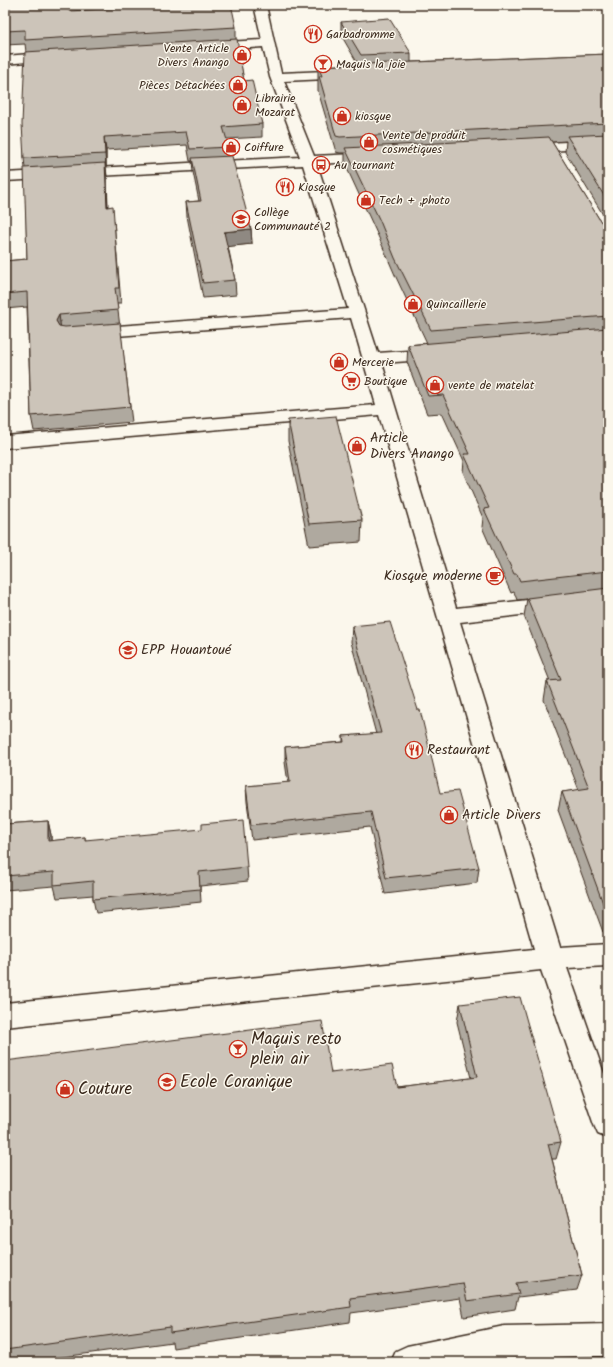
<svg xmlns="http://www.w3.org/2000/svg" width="613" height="1367" viewBox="0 0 613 1367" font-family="Kalam,sans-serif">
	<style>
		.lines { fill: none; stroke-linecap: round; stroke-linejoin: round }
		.minor-casing { stroke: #3b2a1e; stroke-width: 3 }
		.minor { fill: #fbf7ec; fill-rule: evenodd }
		.wall { fill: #afa99f; stroke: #3b2a1e }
		.shaded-wall { fill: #8f8982; stroke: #3b2a1e }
		.building { fill: #ccc4b9; stroke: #3b2a1e }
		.labels { text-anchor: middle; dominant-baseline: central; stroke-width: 3; stroke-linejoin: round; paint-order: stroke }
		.far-poi-label { font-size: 12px; fill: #3b2a1e; stroke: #fbf7ec; text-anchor: start }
		.poi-label { font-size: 14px; fill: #3b2a1e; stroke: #fbf7ec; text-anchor: start }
		.near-poi-label { font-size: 17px; fill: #3b2a1e; stroke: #fbf7ec; text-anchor: start }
	</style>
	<rect width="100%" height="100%" fill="#fbf7ec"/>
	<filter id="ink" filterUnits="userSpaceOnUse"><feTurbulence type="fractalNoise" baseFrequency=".025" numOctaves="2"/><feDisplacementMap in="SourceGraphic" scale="8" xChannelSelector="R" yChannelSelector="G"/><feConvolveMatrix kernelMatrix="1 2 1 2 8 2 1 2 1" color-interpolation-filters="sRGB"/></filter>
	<g filter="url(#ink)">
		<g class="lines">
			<defs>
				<path id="minor" d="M254 5H266L281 73 348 70 353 71 354 74 353 77 348 78 284 81 314 156 375 153 380 154 382 157 380 160 375 161 317 164 378 353 437 349 443 350 446 354 443 358 437 359 382 363 456 608 608 591V605L460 622 560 947 608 944V966L567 968 608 1085V1138L598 1134 594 1125 541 970 5 1027V1003L534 949 379 415 5 448V436L376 405 351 318 90 338 84 337 82 333 84 329 90 328 348 309 303 165 5 181V173L300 157 270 77 263 47 209 51 205 50 203 47 205 44 209 43 262 40Z
					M55 52 59 53 61 56 59 59 5 64V56Z
					M608 140V148L525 152 520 151 518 148 520 145 525 144Z
					M608 1324V1356L504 1358 485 1362H391L396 1351 407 1346 504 1326Z"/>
			</defs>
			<use href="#minor" class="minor-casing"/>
			<use href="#minor" class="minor"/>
		</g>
		<path class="wall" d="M5 5 236 27V39L244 81 262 124V137L226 139 229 147V156L251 229 252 244 228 246 235 280 236 295 203 298 187 216 186 202 199 201 193 172 192 161H190L187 145 106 150V166L107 177 108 207 114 221 121 303H117L132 422 34 431 31 416 27 307 5 309V261L27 259 25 168 24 158 26 52 25 44 5 45Z
			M341 22 411 53V62L608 54V223L565 152 566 141 552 142 601 222 608 226V931L603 932 558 810 562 792 579 790 544 700 547 681H550L524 616 527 599 517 600 514 592 511 593 482 527 483 518 463 472 464 461 442 413 427 414 407 362 408 345 427 343 395 275 379 238 345 164V153H340L336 152 318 91V66L358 64 341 35Z
			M288 420 362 520 361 542 309 546 288 441Z
			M352 626 479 868 477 883 385 894 370 827 252 840 247 802 246 786 288 783 285 762V747L343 742V736L376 734 351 642Z
			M48 821 51 835V841L85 837V840L247 867 248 881 200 886 201 902 96 913 93 899V895L57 898 54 886 5 890V824Z
			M460 1004 561 1142 556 1159H552L582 1275 577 1290 518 1297 515 1309 464 1317 460 1298 351 1313 350 1322 173 1348 172 1342 26 1362H5V1061L331 1073 397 1087 471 1078 457 1022Z"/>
		<path class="shaded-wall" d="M104 137 106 150V166L105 154Z
			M105 163 107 177 108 221 107 207Z
			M251 229 252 244 225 247 224 232Z
			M59 315 61 330 56 321Z
			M48 821 51 835V855L48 841Z"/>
		<path class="building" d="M5 5H68L69 11 173 5H231L233 13 236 27 25 40V30L5 31Z
			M389 18 411 53 361 55 341 22Z
			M237 39 244 81 252 80 262 124 223 127 229 147 190 149 186 132 104 137 105 154 24 158 22 124 25 52Z
			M608 54V123L340 137 336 136 319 76H322L318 66Z
			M608 134V202L567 136Z
			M549 137 601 222 608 226V316L431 330 395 258 380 221 345 148Z
			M232 156 251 229 224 232 235 280 203 283 186 202 201 201 192 158Z
			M105 163 107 207 113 206 119 288H115L118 310 59 315 56 321 59 326 65 327 120 323 130 407 31 416 27 292 5 294V261L27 259 24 168Z
			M608 328V571L520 581 517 574H514L484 509 489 508 464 454H470L443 395 428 396 408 345Z
			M336 416 362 520 309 524 288 420Z
			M608 588V914H607L562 792 589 788 547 681 561 680 527 598Z
			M390 622 418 710H420L440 793 458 791 479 868 386 878 371 812 251 825 246 786 290 782 285 747 344 742 343 736 381 733 352 626Z
			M243 820 247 867 199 872 200 889 93 899V881L54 885V872L5 876V824L48 821V841L85 837V840L202 829V824Z
			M520 997 561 1142 548 1144 582 1275 516 1283 519 1294 467 1301 463 1283 350 1298 351 1307 170 1333V1327L5 1350V1061L322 1021 331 1073 392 1065 397 1087 477 1077 460 1004Z"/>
	</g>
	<defs>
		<symbol id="restaurant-ring" viewBox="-11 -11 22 22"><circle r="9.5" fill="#fbf7ec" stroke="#c8321e" stroke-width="1.5"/><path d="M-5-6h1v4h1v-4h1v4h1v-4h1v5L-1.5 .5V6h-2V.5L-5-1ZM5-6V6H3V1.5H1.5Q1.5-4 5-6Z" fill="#c8321e"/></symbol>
		<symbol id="shop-ring" viewBox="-11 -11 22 22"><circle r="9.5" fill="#fbf7ec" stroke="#c8321e" stroke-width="1.5"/><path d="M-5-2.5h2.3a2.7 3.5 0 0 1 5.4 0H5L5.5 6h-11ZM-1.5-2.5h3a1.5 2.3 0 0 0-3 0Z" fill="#c8321e"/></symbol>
		<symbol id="bar-ring" viewBox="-11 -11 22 22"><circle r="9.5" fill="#fbf7ec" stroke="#c8321e" stroke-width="1.5"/><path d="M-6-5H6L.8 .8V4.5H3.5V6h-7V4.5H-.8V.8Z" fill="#c8321e"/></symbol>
		<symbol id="bus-ring" viewBox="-11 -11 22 22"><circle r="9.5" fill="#fbf7ec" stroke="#c8321e" stroke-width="1.5"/><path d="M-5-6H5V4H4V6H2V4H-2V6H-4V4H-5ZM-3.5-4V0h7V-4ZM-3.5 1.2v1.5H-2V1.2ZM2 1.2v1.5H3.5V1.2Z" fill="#c8321e"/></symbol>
		<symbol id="school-ring" viewBox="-11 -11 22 22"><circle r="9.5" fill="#fbf7ec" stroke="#c8321e" stroke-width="1.5"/><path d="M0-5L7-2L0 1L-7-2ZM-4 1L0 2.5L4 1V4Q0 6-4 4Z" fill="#c8321e"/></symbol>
		<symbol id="supermarket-ring" viewBox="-11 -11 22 22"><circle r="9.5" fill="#fbf7ec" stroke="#c8321e" stroke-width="1.5"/><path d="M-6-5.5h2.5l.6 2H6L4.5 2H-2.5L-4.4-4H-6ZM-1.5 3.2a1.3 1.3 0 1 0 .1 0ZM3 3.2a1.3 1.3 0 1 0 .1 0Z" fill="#c8321e"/></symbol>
		<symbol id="cafe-ring" viewBox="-11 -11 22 22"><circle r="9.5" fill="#fbf7ec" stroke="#c8321e" stroke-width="1.5"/><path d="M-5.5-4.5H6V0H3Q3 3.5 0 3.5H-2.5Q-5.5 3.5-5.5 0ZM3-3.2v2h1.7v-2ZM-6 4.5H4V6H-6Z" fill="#c8321e"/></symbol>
	</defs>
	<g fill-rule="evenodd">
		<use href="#restaurant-ring" x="303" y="24" width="20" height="20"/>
		<use href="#shop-ring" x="232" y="45" width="20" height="20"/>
		<use href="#bar-ring" x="313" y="54" width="20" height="20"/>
		<use href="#shop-ring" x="228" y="75" width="20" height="20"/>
		<use href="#shop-ring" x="232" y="95" width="20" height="20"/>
		<use href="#shop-ring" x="332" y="106" width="20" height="20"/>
		<use href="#shop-ring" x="359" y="132" width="20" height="20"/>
		<use href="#shop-ring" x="221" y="137" width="20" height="20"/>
		<use href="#bus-ring" x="311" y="155" width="20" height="20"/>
		<use href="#restaurant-ring" x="275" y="177" width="20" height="20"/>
		<use href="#shop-ring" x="356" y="190" width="20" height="20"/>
		<use href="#school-ring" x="231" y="209" width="20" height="20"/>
		<use href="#shop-ring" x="403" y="294" width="20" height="20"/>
		<use href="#shop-ring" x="329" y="352" width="20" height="20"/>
		<use href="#supermarket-ring" x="341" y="371" width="20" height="20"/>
		<use href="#shop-ring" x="425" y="375" width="20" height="20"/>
		<use href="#shop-ring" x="347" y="436" width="20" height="20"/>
		<use href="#cafe-ring" x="485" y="566" width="20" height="20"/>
		<use href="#school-ring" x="118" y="640" width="20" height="20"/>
		<use href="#restaurant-ring" x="404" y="740" width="20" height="20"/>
		<use href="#shop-ring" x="439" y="805" width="20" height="20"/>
		<use href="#bar-ring" x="228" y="1039" width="20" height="20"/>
		<use href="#school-ring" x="157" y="1072" width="20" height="20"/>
		<use href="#shop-ring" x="55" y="1079" width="20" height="20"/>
	</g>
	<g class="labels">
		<g class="far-poi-label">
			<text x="326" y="34">Garbadromme</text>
			<text x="229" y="48" text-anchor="end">Vente Article<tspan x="229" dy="14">Divers Anango</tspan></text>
			<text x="336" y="64">Maquis la joie</text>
			<text x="225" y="85" text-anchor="end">Pièces Détachées</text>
			<text x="255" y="98">Librairie<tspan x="255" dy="14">Mozarat</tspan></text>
			<text x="355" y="116">kiosque</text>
			<text x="382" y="135">Vente de produit<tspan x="382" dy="14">cosmétiques</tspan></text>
			<text x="244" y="147">Coiffure</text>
			<text x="334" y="165">Au tournant</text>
			<text x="298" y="187">Kiosque</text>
			<text x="379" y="200">Tech + ,photo</text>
			<text x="254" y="212">Collège<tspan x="254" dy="14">Communauté 2</tspan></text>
			<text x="426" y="304">Quincaillerie</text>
			<text x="352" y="362">Mercerie</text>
			<text x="364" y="381">Boutique</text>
			<text x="448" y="385">vente de matelat</text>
		</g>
		<g class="poi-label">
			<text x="370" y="438">Article<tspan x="370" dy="16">Divers Anango</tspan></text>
			<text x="482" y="576" text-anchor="end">Kiosque moderne</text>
			<text x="141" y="650">EPP Houantoué</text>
			<text x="427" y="750">Restaurant</text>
			<text x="462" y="815">Article Divers</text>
		</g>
		<g class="near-poi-label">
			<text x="251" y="1039">Maquis resto<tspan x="251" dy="20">plein air</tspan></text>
			<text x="180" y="1082">Ecole Coranique</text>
			<text x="78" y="1089">Couture</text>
		</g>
	</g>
	<rect width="613" height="1367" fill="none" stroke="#fbf7ec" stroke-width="20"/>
	<rect x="10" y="10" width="593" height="1347" fill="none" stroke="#3b2a1e" stroke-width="1.5" filter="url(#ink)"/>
</svg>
